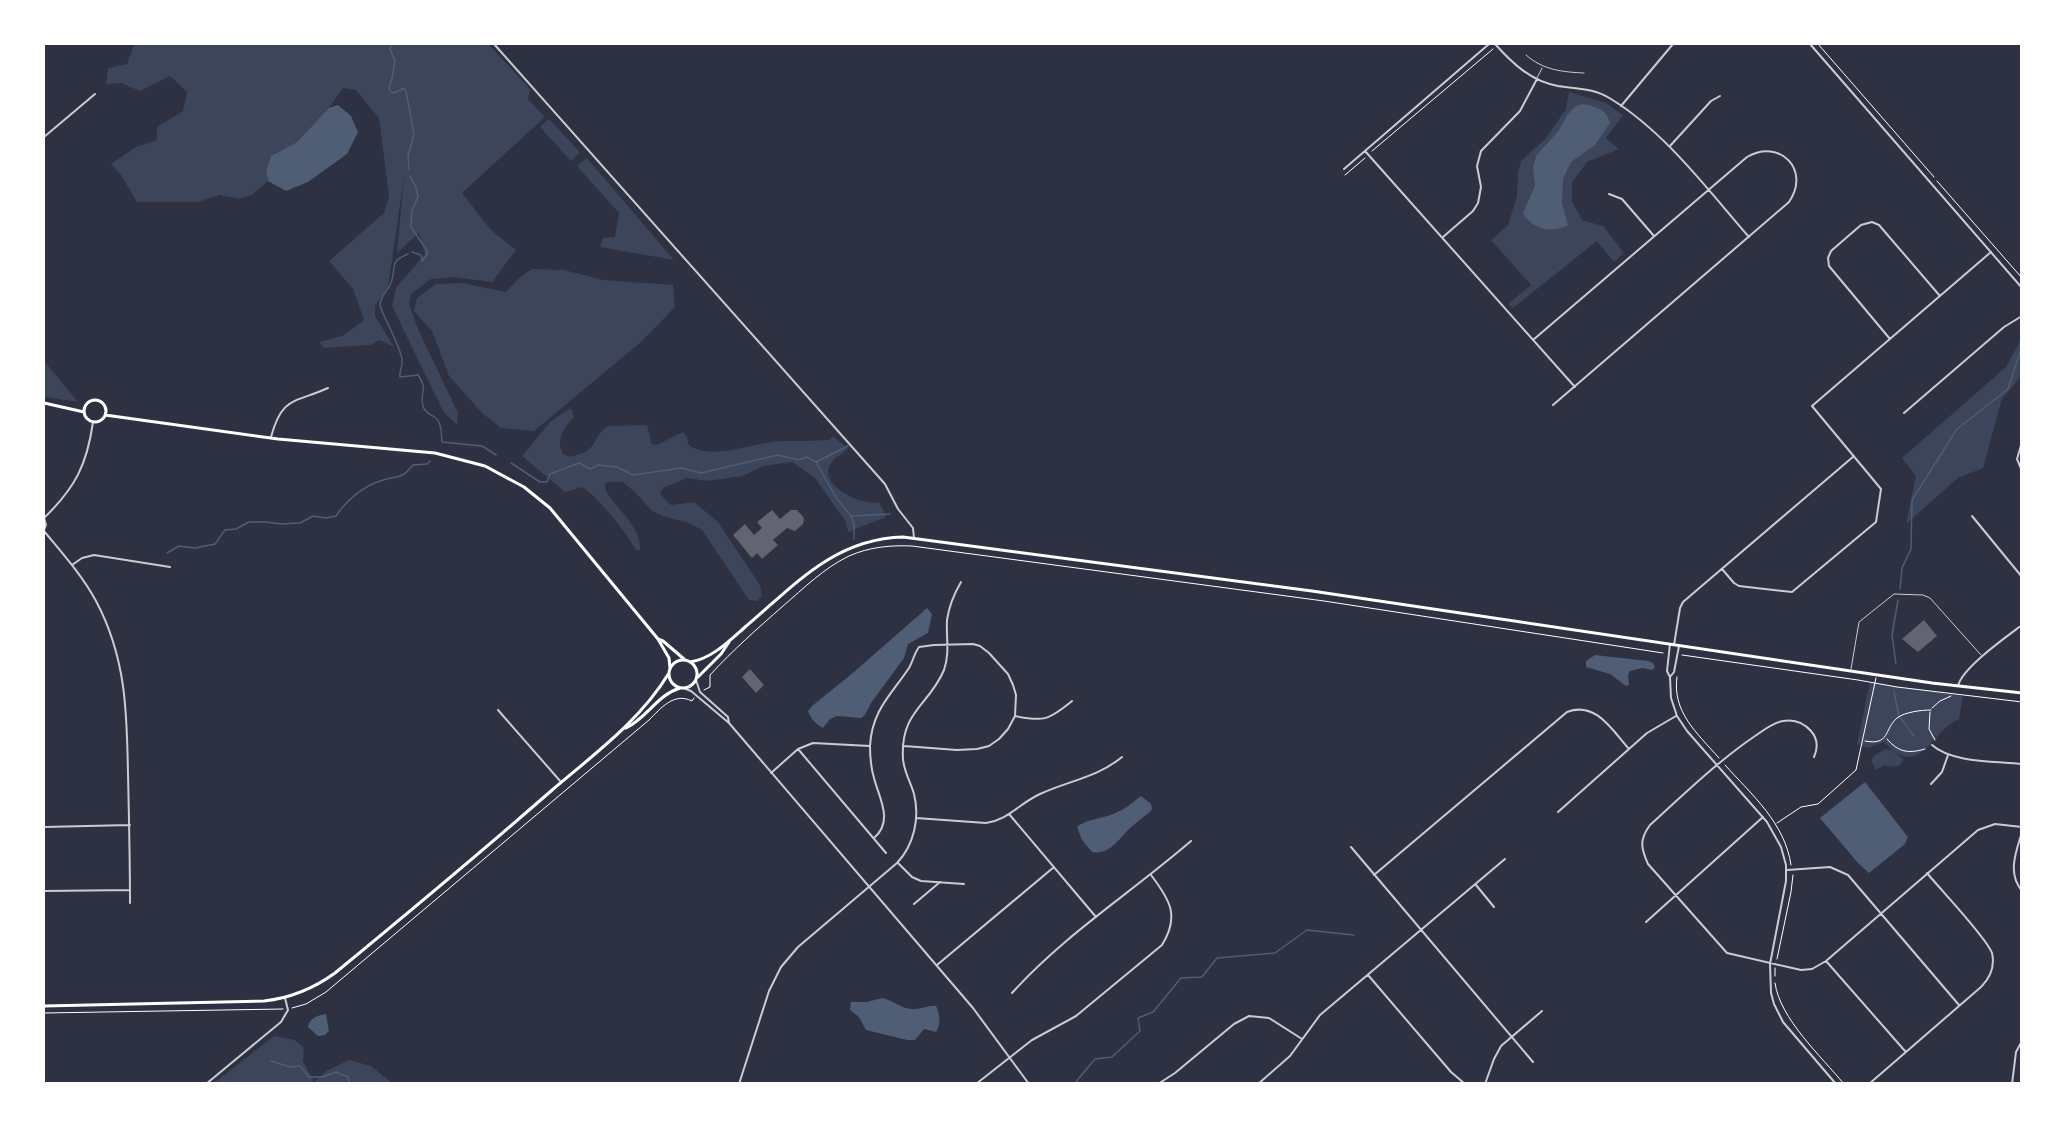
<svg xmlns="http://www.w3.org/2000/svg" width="2065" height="1127" viewBox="0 0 2065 1127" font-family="'Open Sans',sans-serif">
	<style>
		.green { fill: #3c4559 }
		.water { fill: #4f5d75 }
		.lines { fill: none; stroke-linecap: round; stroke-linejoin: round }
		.stream { stroke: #4f5d75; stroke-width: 1.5 }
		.building { fill: #626471 }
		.path { stroke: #fff; stroke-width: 1 }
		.service { stroke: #caccd0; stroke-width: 1 }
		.minor { stroke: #caccd0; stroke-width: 2 }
		.tertiary { stroke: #caccd0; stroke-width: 2 }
		.secondary { stroke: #fff; stroke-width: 3 }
	</style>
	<rect width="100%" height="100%" fill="#2d3142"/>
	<path class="green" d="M137 44H488L530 89 528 99 545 117 462 193 491 230 516 250 492 282 453 277 431 279 411 294 409 305 419 331 458 413 457 425 443 411 392 306 396 288 425 254 419 233 397 253 404 177 388 288 375 306V316L394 347 379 340 370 345 324 348 319 342 342 336 364 320 353 289 329 261 384 213 389 196 379 118 356 90 343 88 329 108 297 142 271 156 266 171 268 181 252 195 239 199 220 195 198 202H137L121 175 111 164 136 147 157 140V127L183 111 187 92 170 76 140 91 121 83 106 84 108 68 127 64 133 47Z
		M1569 92 1606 103 1623 115 1606 138 1619 149 1587 162 1572 182V201L1582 220 1603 226 1624 253 1614 262 1597 241 1513 308 1508 304 1531 285 1491 240 1508 225 1517 196 1518 172 1521 161 1546 138 1566 109Z
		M549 119 580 152 571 161 540 127Z
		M587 158 674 260 600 247 603 238 615 237 619 213 577 166Z
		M532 269 564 270 603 280 673 285 675 307 641 342 534 431 501 428 482 413 449 376 432 331 414 311 417 298 436 284 463 283 506 292 519 278Z
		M2021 339V376L2002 399 1983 468 1958 478 1906 524 1916 476 1902 458 2006 367Z
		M44 361 78 402 44 397Z
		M571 408 574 417C564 428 555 440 563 454 569 457 571 457 577 455 598 450 593 435 608 426L647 425 652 444 657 445 683 432 687 437 688 444C709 463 757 441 783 441 798 441 813 441 829 440L833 436 848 449C842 454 833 458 830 465 818 485 863 507 879 502L886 517 848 532 846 522 815 478 792 462 763 466 743 476 707 481 687 478 663 488 660 494 671 505 694 502 718 522 760 585 762 596 757 601 749 600 702 530 689 523 663 516 651 510 634 491 622 482H607L605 485 606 491C616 508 641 527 640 549L639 551 635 549C627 533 597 496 582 487L565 492 522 456 550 422Z
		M1870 682 1963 696 1959 719C1932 729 1921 782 1884 742L1867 748 1857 744Z
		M1885 749 1892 750 1903 759 1900 765 1893 767 1885 765 1876 770 1871 760 1875 755Z
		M274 1036 295 1040 304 1048 303 1061 314 1082 326 1071 349 1060 371 1066 392 1083H214Z"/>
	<path class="water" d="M1583 104C1596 107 1607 109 1610 123L1595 145 1571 162 1563 179 1562 203 1568 225C1552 234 1533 229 1523 214L1535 185 1533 168 1536 156 1559 130 1568 114 1576 106Z
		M338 105 351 116 358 132 347 154 308 182 286 191 268 181 266 171 271 156 297 142 329 108Z
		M927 608 932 614 928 633 908 644 904 658 871 703 865 715 861 718 837 716 830 719 823 728C816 724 810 718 808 711L812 706 854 672Z
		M1595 655 1648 661 1653 663 1655 667 1652 670 1642 668 1630 671 1628 675 1629 685 1626 686 1610 674 1586 667V661Z
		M1865 782 1908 837 1905 844 1869 873 1858 863 1820 818Z
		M1141 796 1151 804 1152 809 1150 812C1142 818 1134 824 1127 831 1118 841 1108 855 1092 852L1082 840 1077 827C1087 819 1100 819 1113 814 1124 810 1132 803 1141 796Z
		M882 998C893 1000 900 1008 911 1009 920 1010 928 1005 936 1006 940 1014 941 1024 936 1032L924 1029 915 1040H907L866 1030 859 1017 850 1010 851 1002H867Z
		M326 1014 329 1031 325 1035 318 1036 308 1027C310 1017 317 1016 326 1014Z"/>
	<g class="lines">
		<path class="stream" d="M335 44H342
			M393 44 390 49 395 61C393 71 393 79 389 88L391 92 394 93 404 88 406 91 414 134 408 156 409 170
			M410 176 416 187 418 197 412 210 411 227 427 251V255L422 261 421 255 412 252
			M408 254C388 262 397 267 391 283 388 290 381 296 380 304 379 310 401 346 402 360 403 367 399 370 400 377L418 375C429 391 419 392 423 406 425 414 432 414 437 419 442 424 441 434 442 442L482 446 496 455
			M816 462 848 446
			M511 463 540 482H547L550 474 579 463 590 469 598 465 617 467 633 475 681 468 701 473 778 455 799 460 807 457 816 462 837 499 851 516 854 524V539
			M852 516 890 514
			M167 553 179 546 195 548 215 544 225 530 236 529 249 522H266L281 524 300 523 313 516 326 518 336 516C346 501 362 487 380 481 398 474 399 482 413 465L427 464 430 461
			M1900 589 1902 568 1911 549 1912 500 1957 429 2008 389 2022 346
			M1896 664 1892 635 1898 600
			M1894 692 1899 716 1914 736
			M271 1061 290 1067 300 1066 309 1077H323L336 1072 348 1077 350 1084
			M1074 1084 1095 1059 1112 1057 1140 1031 1138 1018 1153 1012 1181 978 1202 977 1217 958 1275 953 1307 930 1354 935"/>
	</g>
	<path class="building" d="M772 510 780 519 791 510H797L804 518 803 524 795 531 787 528 773 540 778 545 762 559 757 553 752 558 733 535 745 524 754 535 762 528 757 522Z
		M1924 620 1937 636 1918 652 1902 639Z
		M750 669 764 685 756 693 742 677Z"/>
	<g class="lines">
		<path class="path" d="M1818 44 1934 177
			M1372 151 1493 49
			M1345 175 1365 158
			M1937 181 2022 278
			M1682 655 1858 680 1897 687 2022 702
			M1677 677C1672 712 1697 733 1719 758
			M704 690 710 687V675C733 650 758 628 783 606 804 588 824 568 849 556 869 547 891 545 912 546L1324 601 1663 653
			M1932 708 1940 701 1951 696
			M1930 712 1929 729 1935 740
			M1887 739C1898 752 1908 754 1925 749
			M1865 741C1890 746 1884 729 1897 718 1905 712 1921 710 1931 710
			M1725 765C1752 795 1785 823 1791 865
			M1777 823 1801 807 1818 804 1856 770 1876 678
			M1777 959 1791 892 1793 875
			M1775 976V968
			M1775 983C1780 1019 1821 1056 1844 1084
			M292 1008 306 1004 326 992 649 720C661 708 674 692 692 701L694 698
			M44 1013 283 1009"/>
		<path class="service" d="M1526 55C1543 70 1562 72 1584 73
			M1537 78 1542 68
			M1851 669 1859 622 1894 594 1923 595 1930 598 1981 655"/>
		<path class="minor" d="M494 44 885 484 898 509 913 528 914 538
			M1495 44C1513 64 1531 81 1558 86 1577 89 1594 88 1611 99 1665 132 1708 190 1749 237
			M1621 106 1673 44
			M44 137 95 94
			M1670 146 1711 101 1720 96
			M1365 151 1575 387
			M1344 169 1489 44
			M1609 194 1622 199 1654 236
			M1443 237 1473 211 1478 203 1481 187 1477 166 1481 151 1520 111 1537 79
			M1890 339 1829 266 1828 258 1831 251 1861 225 1872 222 1879 225 1940 296
			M1533 340 1747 157C1780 138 1811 170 1789 202L1553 405
			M1904 413 2004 327 2022 316
			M271 437C282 396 295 403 328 388
			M2022 442 2017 459 2022 471
			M1972 516 2022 577
			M44 518C75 488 87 465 93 422
			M44 518 46 525 44 530
			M44 531C62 553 82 575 96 601 126 657 127 712 128 774 129 817 130 860 130 903
			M72 565 82 558 94 555 170 567
			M1722 569 1734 583 1739 586 1792 592 1876 522 1881 489 1812 406 1991 252
			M1670 644 1667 671 1670 677 1671 698 1677 716 1687 731 1767 822 1781 847 1786 865V881L1770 964 1771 993 1774 1004 1783 1022 1836 1084
			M1674 645 1680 608 1683 602 1854 456
			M1670 677 1674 672 1679 646
			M498 710 561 782
			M1015 716C1044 722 1049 720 1072 701
			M1932 745C1952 763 1995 761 2022 764
			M798 749 886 853
			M1814 757C1818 748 1818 739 1811 731 1804 723 1794 719 1783 721 1772 723 1764 730 1755 736 1717 762 1684 794 1650 825 1639 840 1641 848 1648 864L1727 953 1801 970 1812 969 1826 961 1978 830 1995 824 2022 827
			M771 773 798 749 813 743 870 746
			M1931 784 1942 772 1948 755
			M1558 812 1647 733 1676 716
			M1009 814 1096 917
			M916 818 986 823C1008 820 1020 803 1040 794 1068 781 1098 777 1122 757
			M44 827 130 825
			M2022 832C2016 852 2007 873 2022 891
			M874 838C894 821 879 798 874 778 871 768 870 756 870 746 872 710 891 695 909 668 913 661 914 654 919 647L934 645 973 644 980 646 989 653 1008 674 1013 685 1016 695 1015 716 1008 729 999 739 989 746 977 749 957 750 904 746
			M1351 847 1533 1062
			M898 863 912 877 921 881 964 884
			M1787 870 1830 867 1848 875 1959 1005
			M1374 875 1567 712C1596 701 1612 730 1629 749
			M1476 885 1494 907
			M44 891 130 890
			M914 904 940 882
			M1646 922 1763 817
			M1826 961 1905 1051
			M937 965 1054 867
			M1368 975 1451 1072 1465 1084
			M1012 993C1064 935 1132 892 1191 841
			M206 1084 281 1022 288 1010 285 998
			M739 1084 769 991 781 967 798 947 897 863C914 845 920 818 914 794 911 783 904 772 903 759 900 711 929 706 944 670 950 653 946 637 947 620 949 606 954 594 961 582
			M976 1084 1032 1040 1076 1016 1162 945C1180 916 1170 900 1151 875
			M1158 1084 1175 1073 1234 1024 1249 1016 1269 1018 1302 1039
			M1258 1084 1290 1056 1320 1015 1505 859
			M1485 1084 1494 1059 1501 1046 1542 1011
			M1869 1084 1981 987C1990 978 1995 966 1992 953 1987 938 1940 889 1927 873
			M2012 1084 2016 1052 2022 1041"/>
		<path class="tertiary" d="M1810 44 2022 288
			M696 680 700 692 728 717 729 723
			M1958 686C1962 668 2006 637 2022 625
			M683 688 691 691 729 723 973 1008 1029 1084"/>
		<path class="secondary" d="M84 411a11 11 0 1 1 22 0a11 11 0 1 1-22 0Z
			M44 403 84 412
			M105 415 278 439 435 453 485 466 524 487 550 508 658 639 669 658 670 668
			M658 639 663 641 684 659
			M669 674a14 14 0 1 1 28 0a14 14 0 1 1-28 0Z
			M690 662C711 659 728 642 744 628 794 586 833 539 903 537L1312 591 1932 683 2022 693
			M698 677 721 654 729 642
			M626 728C647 718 657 695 680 688
			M44 1006 264 1001C291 998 313 989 335 973 408 913 480 853 551 791 593 755 640 721 669 673"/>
	</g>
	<rect width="2065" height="1127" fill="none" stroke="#ffffff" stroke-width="90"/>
</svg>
